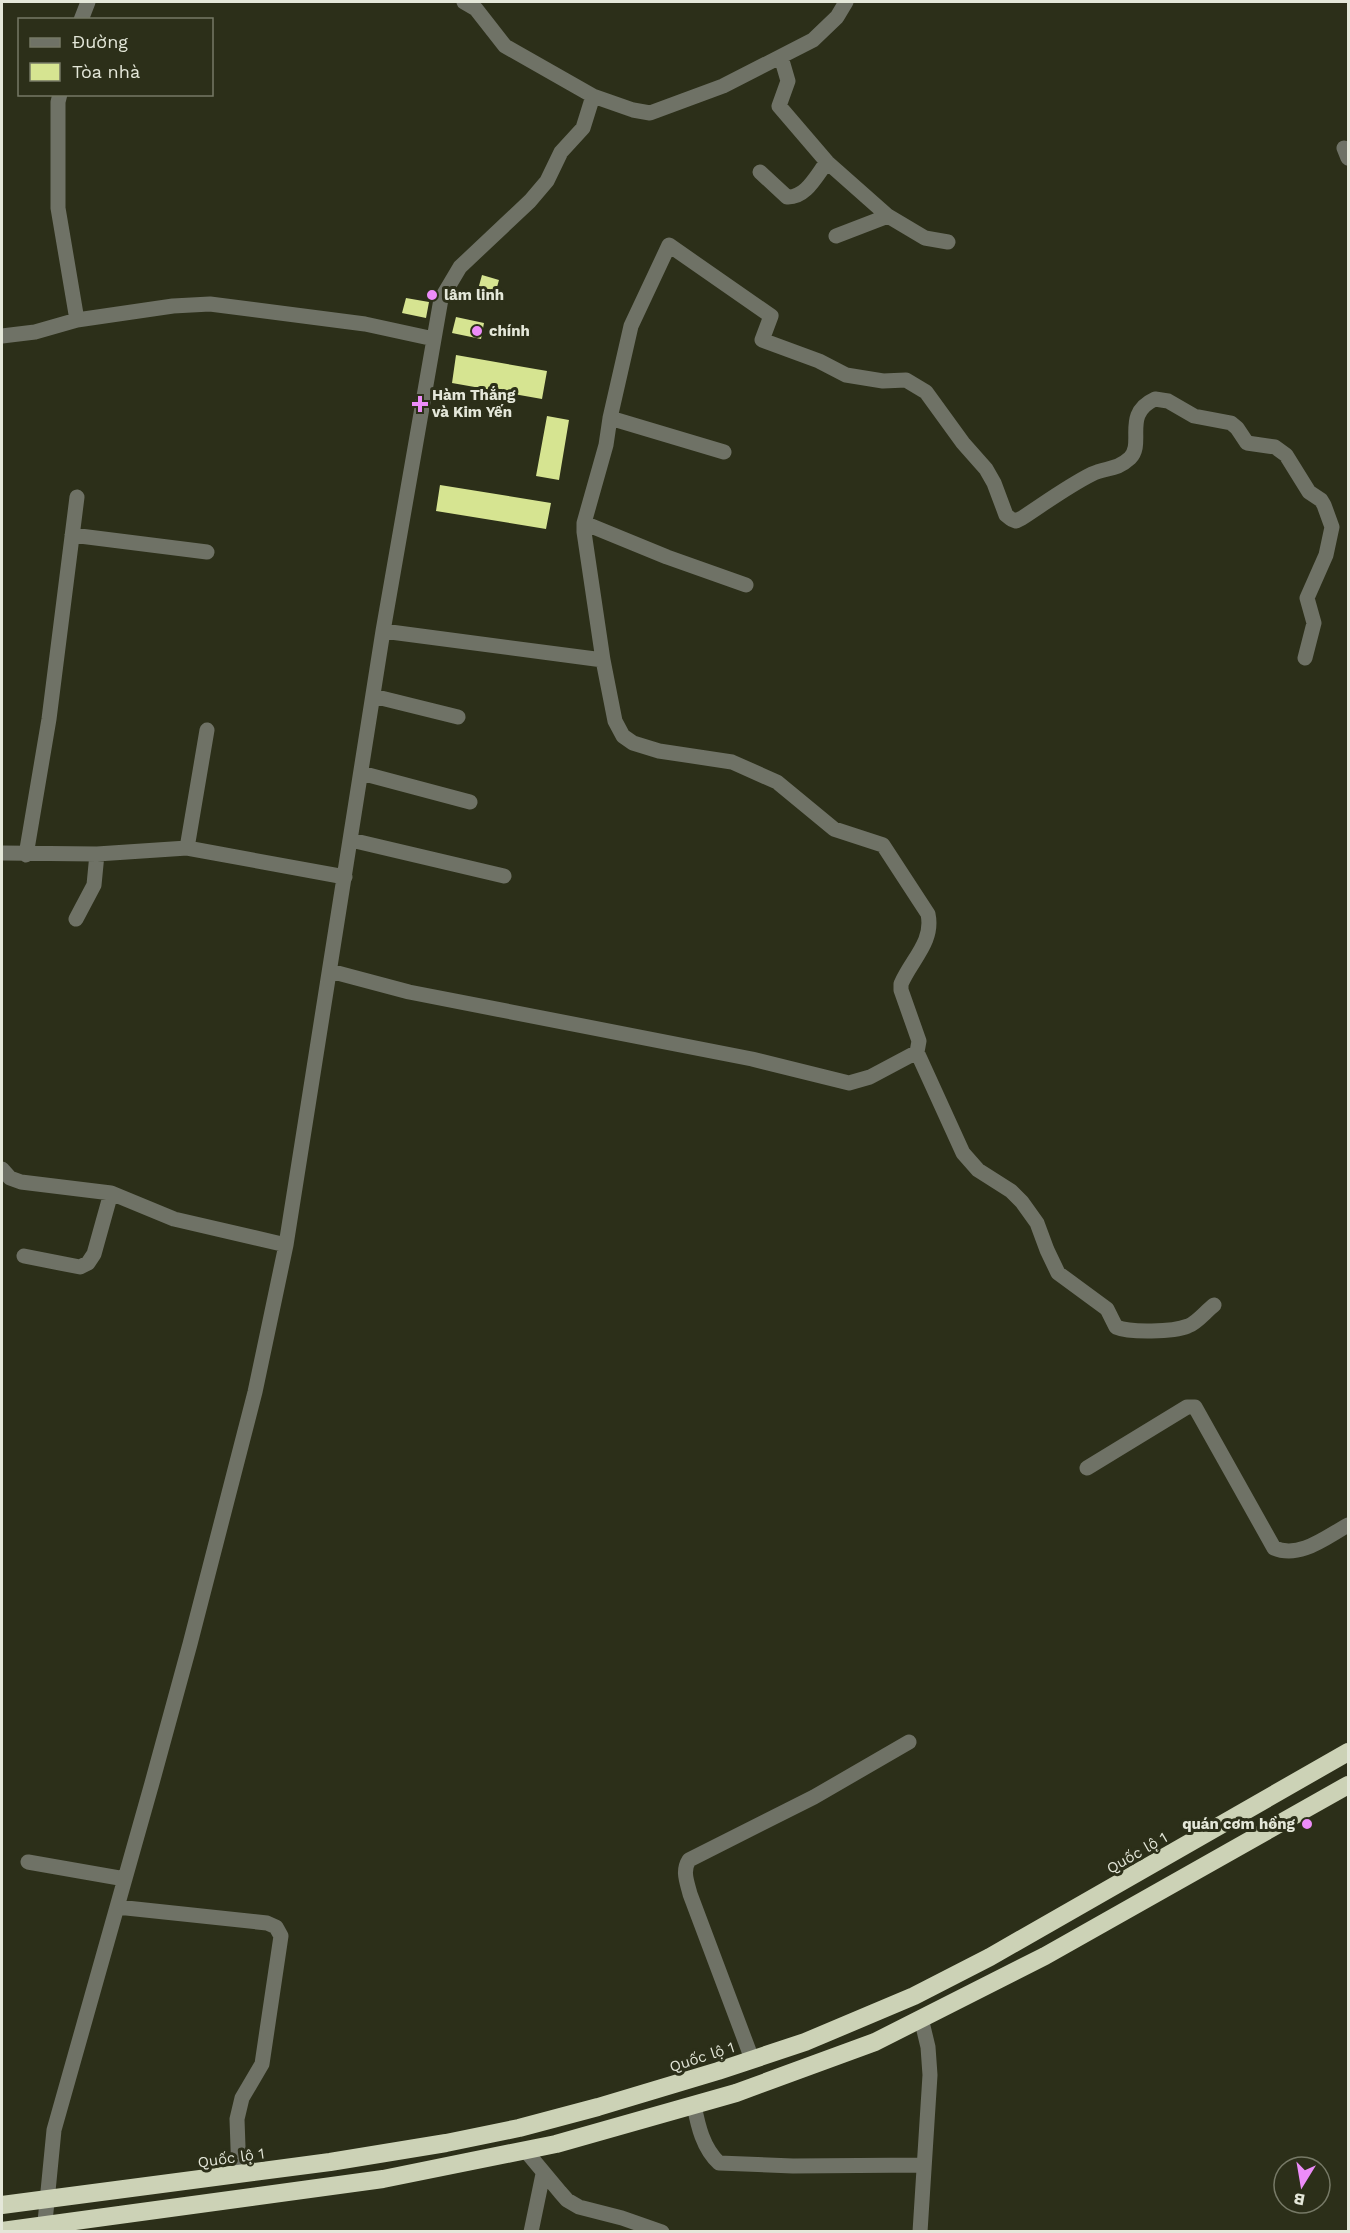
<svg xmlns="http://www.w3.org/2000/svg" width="1350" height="2233" viewBox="0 0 1350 2233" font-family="'Work Sans',sans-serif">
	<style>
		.building { fill: #d6e491 }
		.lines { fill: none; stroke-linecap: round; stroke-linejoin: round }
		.minor { stroke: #6f7266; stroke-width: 15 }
		.highway { stroke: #ccd2b6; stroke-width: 18 }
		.poi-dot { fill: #ed8cf9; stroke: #2c2f19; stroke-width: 2 }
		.labels { text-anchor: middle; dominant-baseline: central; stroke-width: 6; stroke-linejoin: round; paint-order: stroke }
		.poi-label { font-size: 15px; font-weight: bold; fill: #e4e7d9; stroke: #2c2f19; text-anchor: start }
		.street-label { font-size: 15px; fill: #e4e7d9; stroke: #2c2f19 }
	</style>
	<rect width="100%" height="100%" fill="#2c2f19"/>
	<path class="building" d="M482 275 499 280 494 298 477 293Z
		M406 298 429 302 426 318 402 313Z
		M456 317 484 323 481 339 452 333Z
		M456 355 547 371 542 399 452 383Z
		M547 416 569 420 559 480 536 476Z
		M440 485 551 503 546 529 436 511Z"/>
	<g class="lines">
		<path class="minor" d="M464 2 476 9 505 46 593 96 633 110 650 113 723 86 813 40 837 17 846 2
			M81 20 88 2
			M781 57 788 81 779 106 827 162 888 216 925 238 948 242
			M60 94 58 102V208L77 320
			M1344 148 1348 158
			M760 172 787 197C806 198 816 176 827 162
			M836 236 888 216
			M2 336 35 332 77 320 173 306 210 304 365 324 434 339
			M610 418 724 452
			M584 523 667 557 746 585
			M72 535 207 552
			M383 631 603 660
			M373 696 458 717
			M361 773 470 802
			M351 840 504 876
			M187 848 207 730
			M2 853 97 854 187 848 345 877
			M26 855 49 719 77 497
			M76 919 94 885 97 854
			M330 971 409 992 752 1059 849 1083 870 1077 917 1052 919 1041 901 990V984C911 960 934 942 928 914L883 845 834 829 777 782 732 762 659 751 633 743 623 736 615 721 603 660 584 532V523L606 445 610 418 631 326 669 245 771 316 762 340 819 361 846 375 883 381 906 380 926 392 963 443 986 469 994 483 1006 515 1011 519 1016 521 1022 518C1045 503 1068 486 1092 474 1106 467 1116 471 1130 458 1145 443 1122 414 1155 399L1168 401 1194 416 1231 423 1237 428 1247 443 1275 447 1286 455 1309 492 1321 500 1324 505 1332 527 1326 555 1307 598 1314 623 1305 658
			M917 1052 963 1153 978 1170 1011 1191 1022 1202 1037 1223 1047 1250 1058 1273 1107 1309 1116 1327C1130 1333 1173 1332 1188 1326 1197 1323 1206 1311 1214 1305
			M2 1169 10 1178 21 1182 111 1193 174 1219 286 1245
			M24 1256 80 1267 88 1263 94 1254 111 1193
			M1087 1468 1187 1407H1195L1274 1548C1300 1559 1326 1537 1348 1525
			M28 1862 125 1879
			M117 1907 267 1923 276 1927 281 1936 262 2064 242 2098 237 2119 239 2175
			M752 2059 690 1894C687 1882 682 1871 689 1860L814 1797 909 1742
			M694 2105C698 2126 703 2148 719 2163L793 2166 924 2165
			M525 2150 560 2192 567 2200 579 2207 622 2218 662 2232
			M44 2232 54 2130 152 1783 190 1644 255 1392 286 1245 383 631 441 299 460 267 530 201 547 181 561 152 583 128 593 96
			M531 2232 543 2174
			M920 2232 930 2075 928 2047 921 2018"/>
		<path class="highway" d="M2 2205 330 2162 446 2143 519 2128 598 2107 718 2071 805 2042 914 1996 990 1957 1348 1752
			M2 2231 383 2179 556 2144 736 2093 875 2042 1045 1956 1348 1785"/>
	</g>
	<g class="poi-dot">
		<circle cx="432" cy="295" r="6"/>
		<circle cx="477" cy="331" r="6"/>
		<path d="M417 395h6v6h6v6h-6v6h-6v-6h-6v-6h6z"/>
		<circle cx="1307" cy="1824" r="6"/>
	</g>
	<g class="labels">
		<g class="poi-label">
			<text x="444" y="295">lâm linh</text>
			<text x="489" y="331">chính</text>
			<text x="432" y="395">Hàm Thắng<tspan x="432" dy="17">và Kim Yến</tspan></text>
			<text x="1295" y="1824" text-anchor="end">quán cơm hồng</text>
		</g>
		<g class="street-label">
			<text transform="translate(1137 1853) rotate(-30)">Quốc lộ 1</text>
			<text transform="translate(702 2057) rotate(-18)">Quốc lộ 1</text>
			<text transform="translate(231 2158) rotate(-8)">Quốc lộ 1</text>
		</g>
	</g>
	<rect width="1350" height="2233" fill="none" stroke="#e4e7d9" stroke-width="6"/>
	<rect x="18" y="18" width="195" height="78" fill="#2c2f19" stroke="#767966" stroke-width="1.5"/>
	<rect x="30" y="38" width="30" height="9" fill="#6f7266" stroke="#767966" stroke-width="1.5"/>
	<text x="72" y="48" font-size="18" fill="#e4e7d9">Đường</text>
	<rect x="30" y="63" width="30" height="18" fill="#d6e491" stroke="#767966" stroke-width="1.5"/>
	<text x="72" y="78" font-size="18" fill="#e4e7d9">Tòa nhà</text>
	<g transform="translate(1302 2185) rotate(191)"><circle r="28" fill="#2c2f19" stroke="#767966" stroke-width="1.5"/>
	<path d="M0-4.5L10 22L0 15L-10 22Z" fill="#ed8cf9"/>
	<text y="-9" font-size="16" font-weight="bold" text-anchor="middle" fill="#e4e7d9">B</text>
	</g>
</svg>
